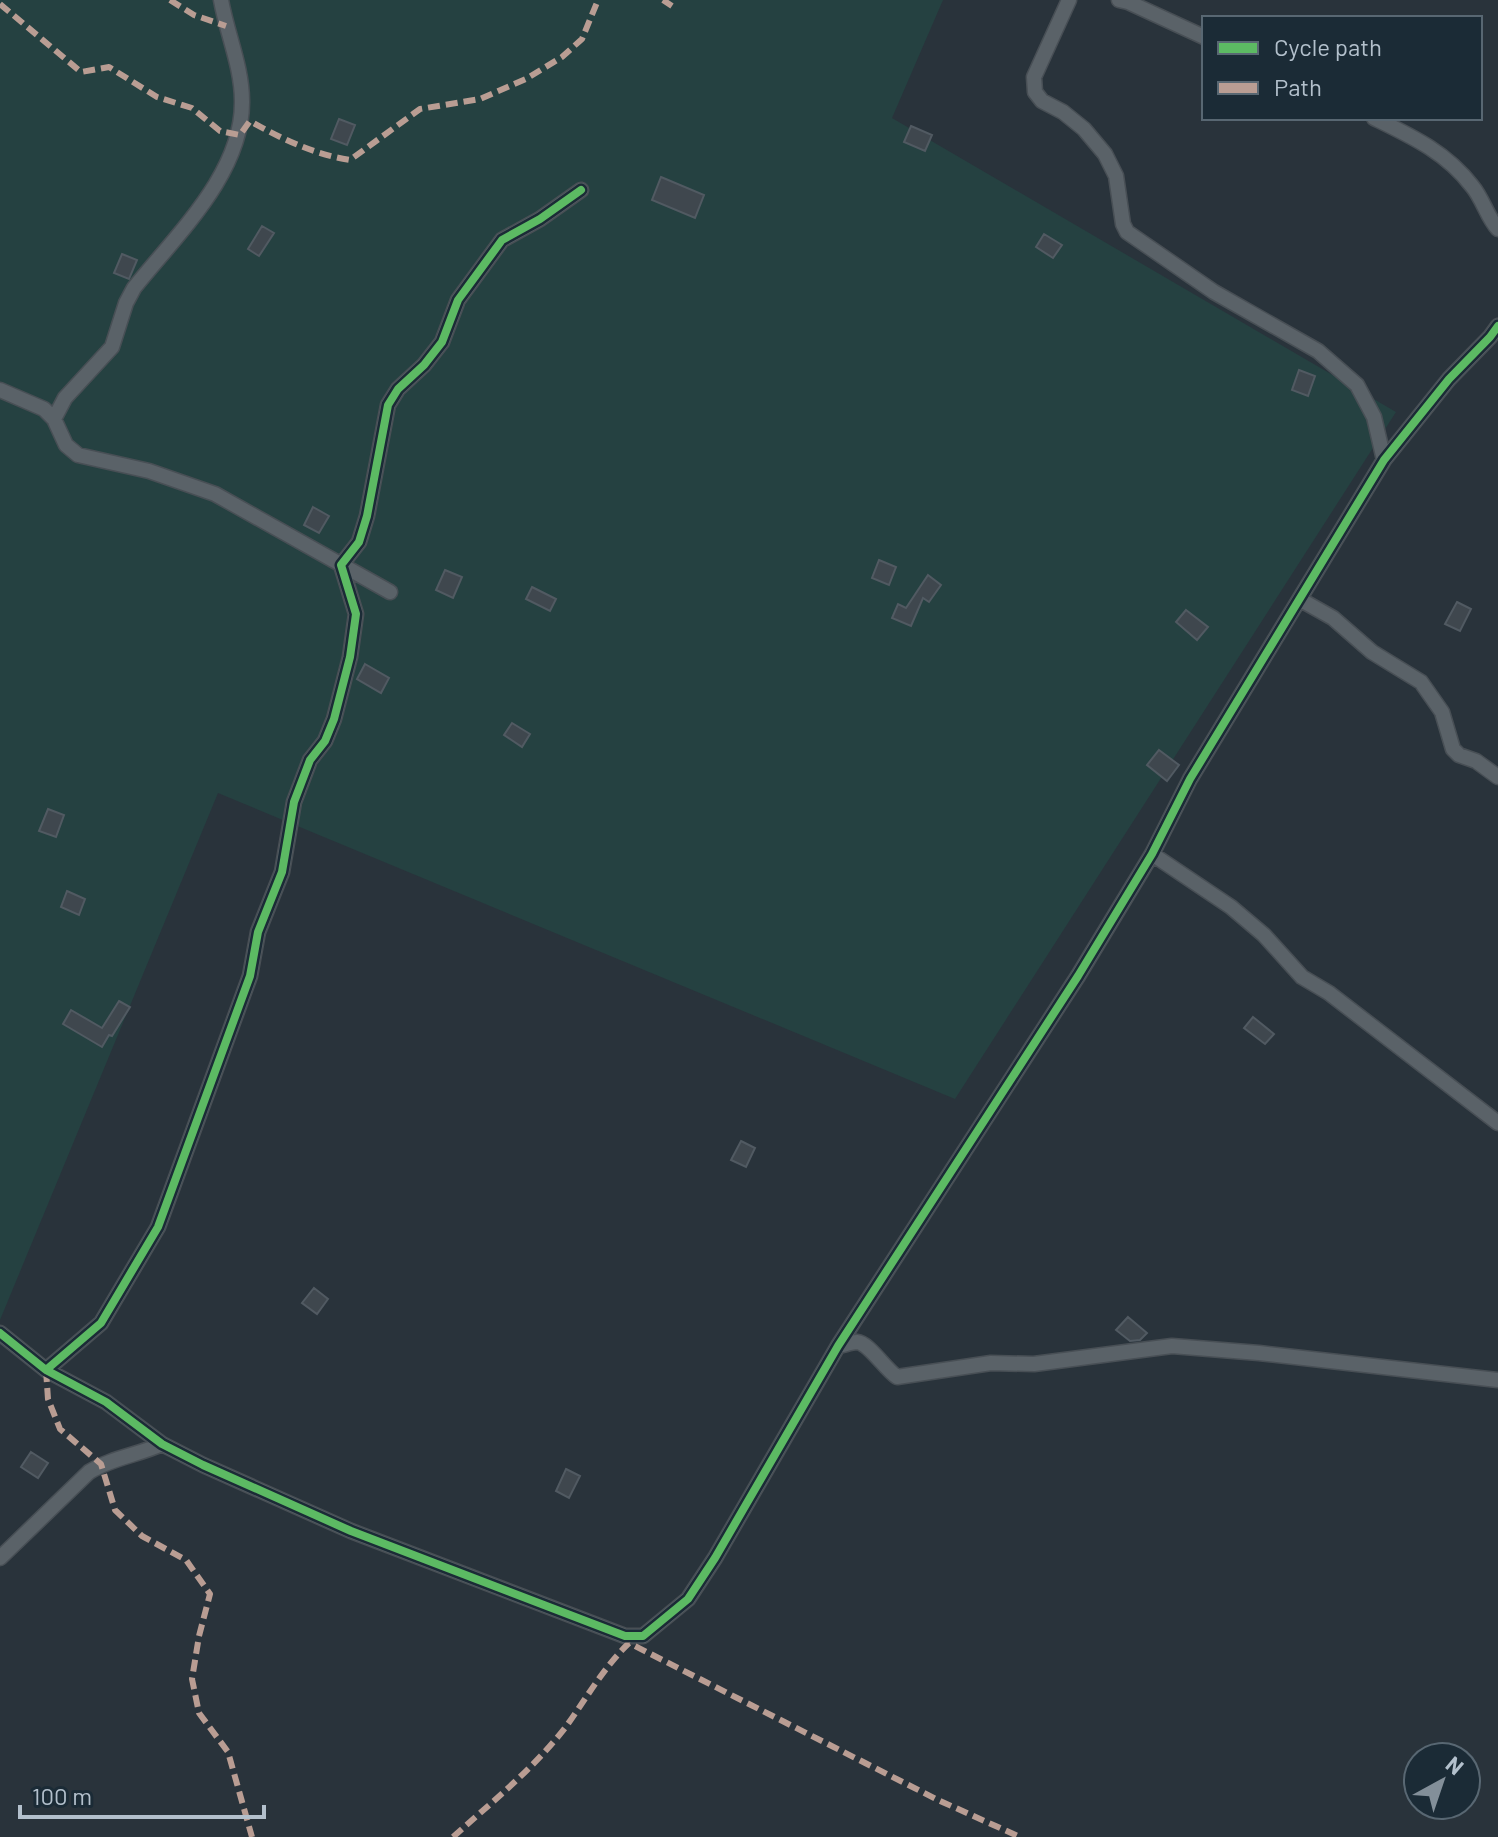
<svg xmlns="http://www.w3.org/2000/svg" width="1498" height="1837" viewBox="0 0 1498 1837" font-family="Barlow,sans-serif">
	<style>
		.green { fill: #254141 }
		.building { fill: #3f474e; stroke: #515a62; stroke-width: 2 }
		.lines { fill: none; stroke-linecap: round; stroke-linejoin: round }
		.minor-casing { stroke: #484f55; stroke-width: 17 }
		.minor { stroke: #5a6268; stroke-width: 14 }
		.quiet { stroke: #b99d93; stroke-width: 6; stroke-dasharray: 12 6; stroke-linecap: butt }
		.cycleway-casing { stroke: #1b2b36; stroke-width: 13 }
		.cycleway { stroke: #5cba63; stroke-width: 8 }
	</style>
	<rect width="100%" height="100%" fill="#29333b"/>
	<path class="green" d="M0 0H943L892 118 1396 412 955 1099 218 793 0 1320Z"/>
	<path class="building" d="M339 119 355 125 347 145 331 139Z
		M911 126 932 135 925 151 904 142Z
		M661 177 704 195 695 218 652 200Z
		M262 226 274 233 259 256 248 249Z
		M1044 234 1062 245 1053 258 1036 247Z
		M122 254 137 260 129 279 114 273Z
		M1299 370 1315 376 1308 396 1292 390Z
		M313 507 329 516 319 533 304 525Z
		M879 560 896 567 889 585 872 578Z
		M445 570 462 577 453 598 436 590Z
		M928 575 941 585 929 602 923 598 911 626 892 618 898 604 906 608Z
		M532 587 556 599 550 611 526 599Z
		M1457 602 1471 609 1460 631 1445 624Z
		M1186 610 1208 627 1197 640 1176 622Z
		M365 664 389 678 381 693 357 679Z
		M512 723 530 734 522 747 504 735Z
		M1159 750 1179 765 1167 781 1147 765Z
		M48 809 64 815 56 837 39 831Z
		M67 891 85 899 79 915 61 907Z
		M119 1001 130 1007 112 1036 109 1035 102 1047 63 1024 71 1010 102 1028Z
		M1253 1017 1274 1034 1265 1044 1244 1028Z
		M741 1141 755 1148 746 1167 731 1160Z
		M314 1288 328 1299 317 1314 302 1303Z
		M1128 1317 1147 1333 1140 1340 1130 1341 1116 1330Z
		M31 1452 48 1463 38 1478 21 1467Z
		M566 1469 580 1476 569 1498 556 1491Z"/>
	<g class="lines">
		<defs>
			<path id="minor" d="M1069 0 1034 77 1035 92 1042 101 1063 112 1084 129 1105 154 1116 176 1123 224 1127 232 1214 292 1318 351 1357 385 1374 417 1384 460
				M1119 0 1128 2 1204 37
				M1374 118C1411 136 1446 152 1472 186 1483 199 1487 217 1498 229
				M0 390 44 409 54 419 66 445 78 455 149 471 215 494 390 592
				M54 419 65 398 112 347 126 303 134 288C177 234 243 173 242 101 242 67 227 34 221 0
				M1301 600 1333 618 1372 652 1421 682 1442 712 1453 749 1459 755 1476 761 1498 777
				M1152 854 1231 907 1264 935 1302 977 1329 993 1498 1123
				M0 1333 46 1370 106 1402 162 1444 203 1465 351 1531 625 1636H643L688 1599 715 1558 838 1346 1078 976 1152 854 1190 779 1384 460 1449 379 1490 337 1498 326
				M838 1346C844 1345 852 1342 857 1342 869 1343 885 1369 897 1377L991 1363 1034 1364 1172 1346 1259 1353 1498 1380
				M46 1370 101 1323 158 1227 250 976 258 932 282 872 294 802 310 760 325 741 334 719 350 657 356 614 341 565 359 542 367 516 388 405 398 389 424 365 442 342 458 300 502 240 540 219 581 190
				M0 1558 89 1472C111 1458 138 1455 162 1444"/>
		</defs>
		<use href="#minor" class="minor-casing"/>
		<use href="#minor" class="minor"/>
		<path class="quiet" d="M170 0 194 15 226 26
			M663 0 672 6
			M0 4 81 72 109 67 157 97 192 108 220 131 240 135 250 121C282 139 313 154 350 160L420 109 480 99 526 79 562 57 582 39 598 0
			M46 1370 48 1399 60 1429 101 1464 115 1510 142 1536 186 1560 210 1594 199 1636 192 1679 199 1713 228 1752 252 1837
			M453 1837C492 1802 532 1770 565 1728 586 1699 603 1668 629 1643L938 1800 1020 1837"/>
		<defs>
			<path id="cycleway" d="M0 1333 46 1370 106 1402 162 1444 203 1465 351 1531 625 1636H643L688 1599 715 1558 838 1346 1078 976 1152 854 1190 779 1384 460 1449 379 1490 337 1498 326
				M46 1370 101 1323 158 1227 250 976 258 932 282 872 294 802 310 760 325 741 334 719 350 657 356 614 341 565 359 542 367 516 388 405 398 389 424 365 442 342 458 300 502 240 540 219 581 190"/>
		</defs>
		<use href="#cycleway" class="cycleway-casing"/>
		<use href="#cycleway" class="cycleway"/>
	</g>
	<rect x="1202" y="16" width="280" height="104" fill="#1b2b36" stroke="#586772" stroke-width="2"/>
	<rect x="1218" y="42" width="40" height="12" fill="#5cba63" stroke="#586772" stroke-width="2"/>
	<text x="1274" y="56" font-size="24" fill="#b3c0cc">Cycle path</text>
	<rect x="1218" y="82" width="40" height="12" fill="#b99d93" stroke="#586772" stroke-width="2"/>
	<text x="1274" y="96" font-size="24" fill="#b3c0cc">Path</text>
	<g transform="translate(1442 1781) rotate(40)"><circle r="38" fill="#1b2b36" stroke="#586772" stroke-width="2"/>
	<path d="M0-6L14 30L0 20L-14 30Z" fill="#838f99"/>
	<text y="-12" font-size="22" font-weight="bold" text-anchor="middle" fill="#b3c0cc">N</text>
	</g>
	<path d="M20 1805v12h244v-12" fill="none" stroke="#b3c0cc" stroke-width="4"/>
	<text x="32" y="1805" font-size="24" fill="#b3c0cc" stroke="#1b2b36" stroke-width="6" paint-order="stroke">100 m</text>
</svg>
